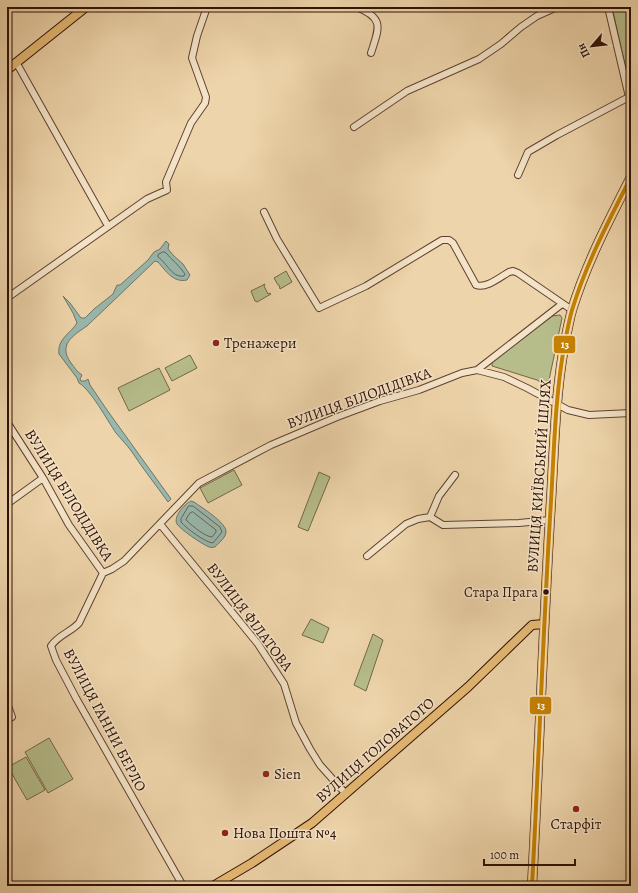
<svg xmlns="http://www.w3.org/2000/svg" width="638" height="893" viewBox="0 0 638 893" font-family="Alegreya,serif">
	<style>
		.green { fill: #b6bd8b; stroke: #726748 }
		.water { fill: #99b8ad; stroke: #6e756a }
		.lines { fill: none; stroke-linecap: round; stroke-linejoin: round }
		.shore { stroke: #646459; stroke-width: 1 }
		.minor-casing { stroke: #5e422e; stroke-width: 8 }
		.major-casing { stroke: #2e1105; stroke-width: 10 }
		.highway-casing { stroke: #2e1105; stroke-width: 10 }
		.minor { stroke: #f4e3c8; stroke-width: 6 }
		.major { stroke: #e7ba75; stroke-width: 8 }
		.highway { stroke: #e7ba75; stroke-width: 9 }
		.bus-1-casing { stroke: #f4e3c8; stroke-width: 7 }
		.bus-1 { stroke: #c58101; stroke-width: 4 }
		.poi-dot { fill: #8f2418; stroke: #f4e3c8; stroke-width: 1.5 }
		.bus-dot { fill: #2e1105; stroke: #f4e3c8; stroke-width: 1.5 }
		.labels { text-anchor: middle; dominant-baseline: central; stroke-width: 3; stroke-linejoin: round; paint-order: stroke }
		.bus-label { font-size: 14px; fill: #2e1105; stroke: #f4e3c8; text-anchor: end }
		.poi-label { font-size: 15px; fill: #2e1105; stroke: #f4e3c8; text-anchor: start }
		.street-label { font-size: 15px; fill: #2e1105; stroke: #f4e3c8 }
		.line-badge { stroke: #f4e3c8; stroke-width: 1.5 }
		.badge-label { font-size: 11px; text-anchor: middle; font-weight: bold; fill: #fff }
	</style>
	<rect width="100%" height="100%" fill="#eed4aa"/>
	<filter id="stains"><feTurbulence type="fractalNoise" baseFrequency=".005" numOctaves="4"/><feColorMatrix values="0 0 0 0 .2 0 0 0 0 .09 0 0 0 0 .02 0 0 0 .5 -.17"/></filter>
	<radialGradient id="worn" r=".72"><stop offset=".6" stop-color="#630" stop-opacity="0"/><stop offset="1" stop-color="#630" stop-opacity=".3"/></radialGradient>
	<path class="green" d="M612 7H631V92Z
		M286 271 292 282 280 289 279 285H278L274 278Z
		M265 284 264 286 268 294 270 293 271 294 257 302 255 301 251 291Z
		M560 315 562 318 549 380 544 384 537 380 492 366V362L552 316Z
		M190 355 197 368 172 381 165 368Z
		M159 368 170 390 129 411 118 388Z
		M234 470 242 485 208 503 200 488Z
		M319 472 330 477 308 531 298 527Z
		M311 619 329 628 323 643 302 635Z
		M373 634 383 640 366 691 354 685Z
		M49 738 73 779 48 793 25 752Z
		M26 757 45 790 27 800 8 767Z"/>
	<path class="water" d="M166 241 169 244 168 249 174 256 183 264 190 275 187 280C173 283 166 271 158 262L155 261 87 326C72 336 58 345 71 363 75 368 77 372 82 375L80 379 81 381H85L88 379 90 385 107 410 171 499 168 502C156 485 143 469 132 452 127 445 121 439 116 433 107 420 91 390 79 383L77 378 59 354C57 339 70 334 77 323L73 313 63 296 70 303 81 318H85L94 309 113 294 117 285H120L148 260 154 252 160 249Z
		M191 501 194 502C201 507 227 523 226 532 226 537 219 543 215 547 213 547 211 548 209 547 202 544 181 530 177 524 173 517 184 504 191 501Z"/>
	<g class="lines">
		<path class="shore" d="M163 252H165C172 260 179 265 185 274L184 276C172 278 167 263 158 257V255Z
			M189 506H193L220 527 222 532 213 543C206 543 186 528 181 522V519Z
			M193 512 216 530V532L212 537C204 536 194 527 187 521L186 519 190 513Z"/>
		<defs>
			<path id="minor" d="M356 7C385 18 379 28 371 53
				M608 7 629 97 631 98
				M16 62 108 226
				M354 127 407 91 479 59 501 44 521 27 537 16 557 7
				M518 175 528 152 557 135 629 97
				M264 212 277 239 319 308 366 286 442 240H449L453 243 476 285C486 289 500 277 509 272L513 271 518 273 572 310
				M7 298 147 199 167 190 166 182 191 123 205 103 206 97 192 58 197 36 207 7
				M477 370 504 377 527 388 568 410 589 415 631 413
				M7 422 43 478 69 525 103 573 112 569 124 561 199 483 271 445 337 417 380 401 419 390 462 373 477 370 562 304
				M7 504 43 478
				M430 517 443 525 519 523 550 520
				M160 524 258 644 284 684 296 723 310 749 320 765 345 793
				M367 556 406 524 418 519 430 517 439 496 455 475
				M103 573 79 623C71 632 58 635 51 646L56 660 76 698 183 886
				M7 703 12 717 7 720
				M7 883 9 886"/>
			<path id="major" d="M7 70 86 7
				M213 886 252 863 312 823 468 687 532 625 544 624"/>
			<path id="highway" d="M532 886C539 758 543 629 551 501 554 452 555 402 563 353 566 338 568 324 572 310 586 264 609 220 631 177"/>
		</defs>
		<use href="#minor" class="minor-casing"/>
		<use href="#major" class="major-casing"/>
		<use href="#highway" class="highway-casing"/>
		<use href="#minor" class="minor"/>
		<use href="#major" class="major"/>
		<use href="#highway" class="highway"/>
		<defs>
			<path id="bus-1" d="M532 886C539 758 543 629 551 501 554 452 555 402 563 353 566 338 568 324 572 310 586 264 609 220 631 177"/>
		</defs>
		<use href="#bus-1" class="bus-1-casing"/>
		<use href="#bus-1" class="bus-1"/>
	</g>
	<g class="poi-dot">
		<circle cx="216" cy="343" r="4"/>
		<circle cx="266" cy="774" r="4"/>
		<circle cx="576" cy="809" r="4"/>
		<circle cx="225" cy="833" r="4"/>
	</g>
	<circle class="bus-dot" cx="546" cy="592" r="3.5"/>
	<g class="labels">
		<g class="bus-label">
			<text x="538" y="592">Стара Прага</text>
		</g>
		<g class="poi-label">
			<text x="224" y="343">Тренажери</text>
			<text x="274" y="774">Sien</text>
			<text x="576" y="824" text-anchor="middle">Старфіт</text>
			<text x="233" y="833">Нова Пошта №4</text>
		</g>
		<g class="street-label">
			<text transform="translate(359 398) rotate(-20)">ВУЛИЦЯ БІЛОДІДІВКА</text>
			<text transform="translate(539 476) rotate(-86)">ВУЛИЦЯ КИЇВСЬКИЙ ШЛЯХ</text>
			<text transform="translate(69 495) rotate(58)">ВУЛИЦЯ БІЛОДІДІВКА</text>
			<text transform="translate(250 617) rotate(53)">ВУЛИЦЯ ФІЛАТОВА</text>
			<text transform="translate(105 720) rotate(62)">ВУЛИЦЯ ГАННИ БЕРЛО</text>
			<text transform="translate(375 750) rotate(-41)">ВУЛИЦЯ ГОЛОВАТОГО</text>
		</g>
	</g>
	<g class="line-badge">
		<rect x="553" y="335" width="23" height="19" rx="4" fill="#c58101"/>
		<rect x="529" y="696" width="23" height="19" rx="4" fill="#c58101"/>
	</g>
	<g class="badge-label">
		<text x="565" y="348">13</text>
		<text x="541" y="709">13</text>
	</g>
	<rect width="638" height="893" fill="none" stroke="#eed4aa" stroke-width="24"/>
	<rect x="8" y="8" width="622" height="877" fill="none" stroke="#2e1105" stroke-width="2"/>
	<rect x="12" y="12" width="614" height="869" fill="none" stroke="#2e1105"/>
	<g transform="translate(592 46) rotate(242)" stroke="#f4e3c8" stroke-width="3" paint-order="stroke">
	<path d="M0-3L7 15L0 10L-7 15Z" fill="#2e1105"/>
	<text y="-6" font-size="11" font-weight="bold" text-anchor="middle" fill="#2e1105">Пн</text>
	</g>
	<path d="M484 859v6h91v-6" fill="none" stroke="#2e1105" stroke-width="2"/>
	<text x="490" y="859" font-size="12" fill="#2e1105" stroke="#f4e3c8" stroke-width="3" paint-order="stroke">100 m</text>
	<rect width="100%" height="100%" filter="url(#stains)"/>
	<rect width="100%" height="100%" fill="url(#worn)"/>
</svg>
